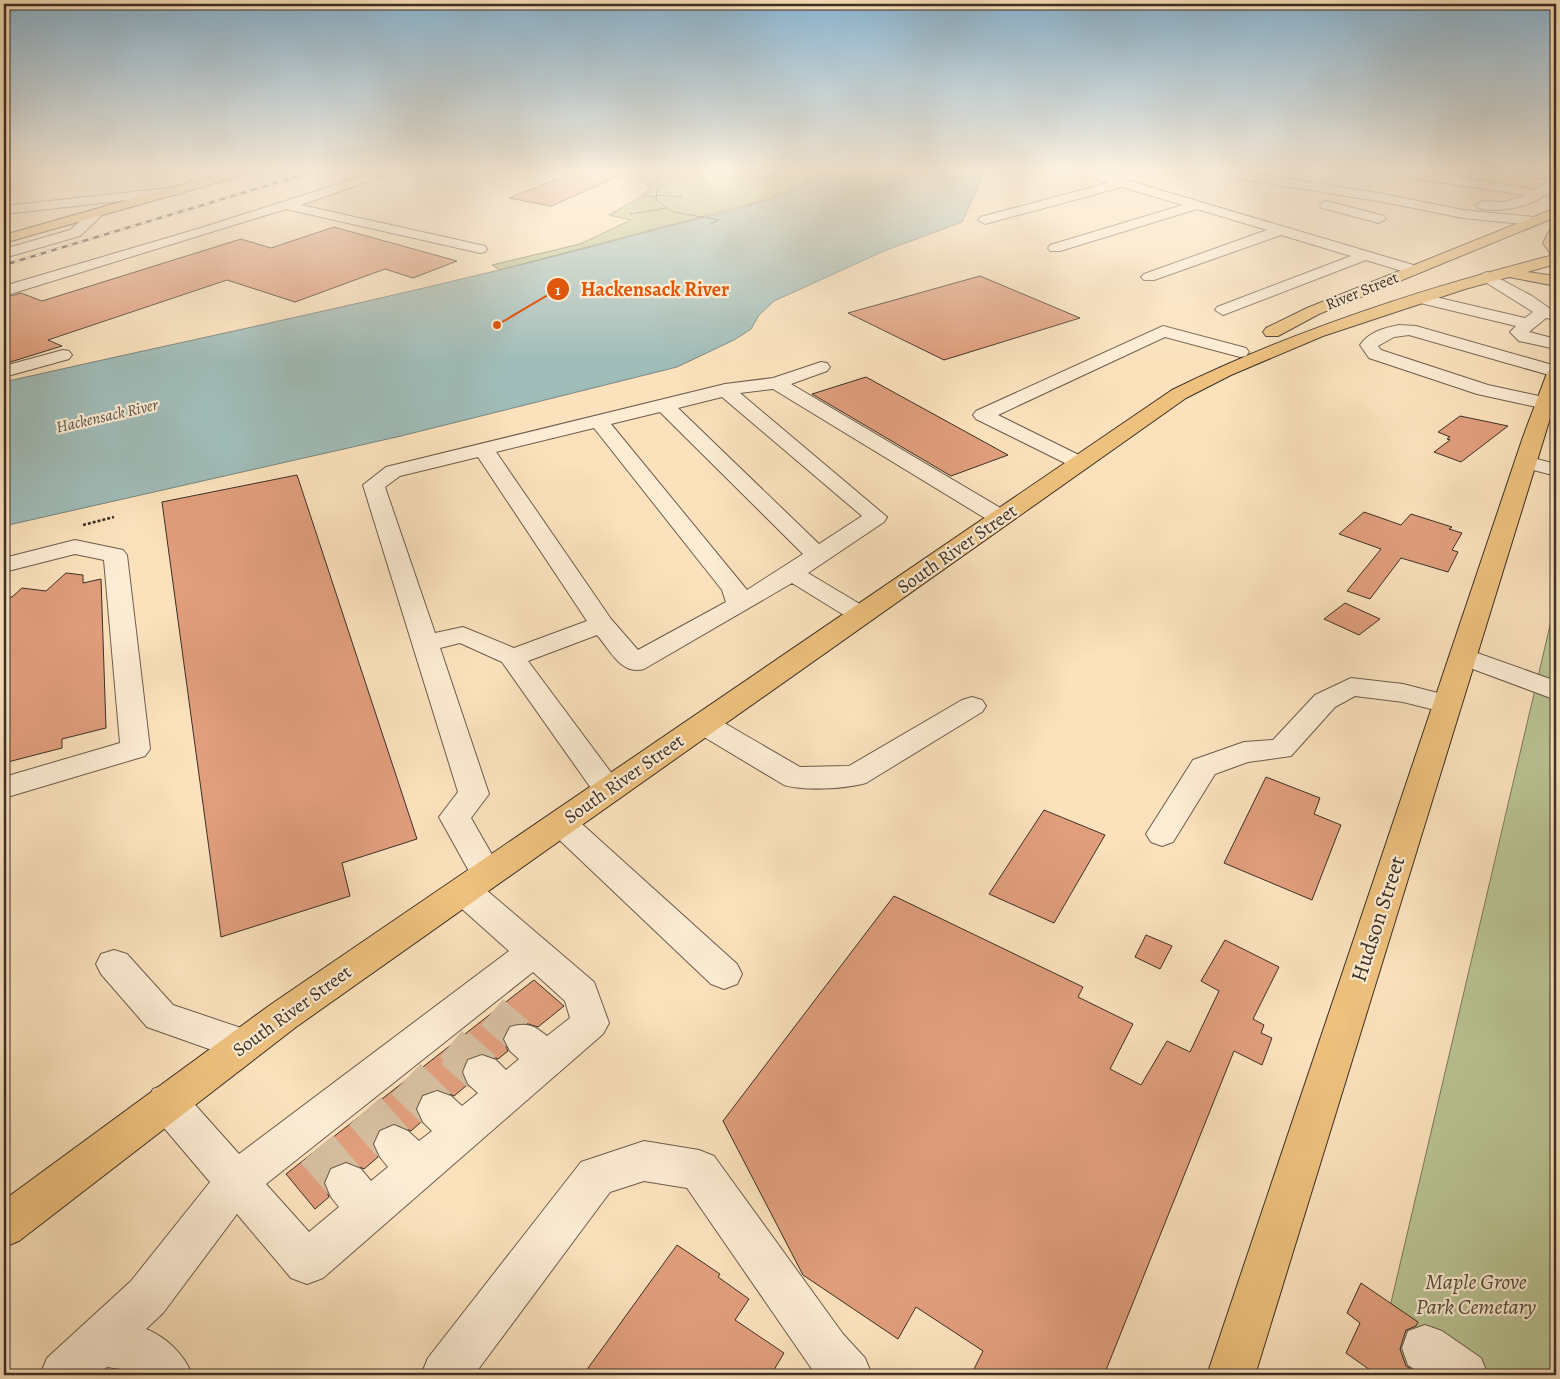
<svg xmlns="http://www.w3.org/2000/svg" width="1560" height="1379" viewBox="0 0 1560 1379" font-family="Alegreya,serif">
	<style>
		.green { fill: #bac494; stroke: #7b7a5c }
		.water { fill: #a0bcb8; stroke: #78847d }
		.building { fill: #e19e7d; stroke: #3c2f25 }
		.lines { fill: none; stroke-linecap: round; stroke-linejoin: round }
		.minor-tunnel-far1 { stroke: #d5be9f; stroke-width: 34; stroke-dasharray: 34 17; stroke-linecap: butt }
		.minor-tunnel { stroke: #d5be9f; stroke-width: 42; stroke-dasharray: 42 21; stroke-linecap: butt }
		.minor-casing { stroke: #6c5c4b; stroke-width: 2 }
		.major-casing { stroke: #3c2f25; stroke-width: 2 }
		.path-far1 { stroke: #3c2f25; stroke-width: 1; stroke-dasharray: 2 1; stroke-linecap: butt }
		.path { stroke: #3c2f25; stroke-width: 2.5; stroke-dasharray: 3 2; stroke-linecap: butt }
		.minor { fill: #fcecd4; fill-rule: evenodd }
		.major { fill: #eec17e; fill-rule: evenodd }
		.rail-casing { stroke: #3c2f25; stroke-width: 2.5 }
		.rail { stroke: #fcecd4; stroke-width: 2; stroke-dasharray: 5.5; stroke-linecap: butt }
		.labels { text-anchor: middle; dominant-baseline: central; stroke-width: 4.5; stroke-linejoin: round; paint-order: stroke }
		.far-street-label { font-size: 16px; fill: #3c2f25; stroke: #fcecd4 }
		.far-water-label { font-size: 16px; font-style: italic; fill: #55524a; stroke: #fcecd4 }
		.street-label { font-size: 19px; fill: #3c2f25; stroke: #fcecd4 }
		.near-street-label { font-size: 22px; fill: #3c2f25; stroke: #fcecd4 }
		.near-park-label { font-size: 22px; font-style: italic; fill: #554d3b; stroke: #fcecd4 }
		.leader { fill: none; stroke: #df570d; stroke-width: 2 }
		.callout-dot { fill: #df570d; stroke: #fcecd4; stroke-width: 2 }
		.mark-label { font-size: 15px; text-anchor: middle; font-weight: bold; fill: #fff }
		.callout-label { font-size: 20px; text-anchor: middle; font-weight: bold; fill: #df570d; stroke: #fcecd4; stroke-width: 4.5; stroke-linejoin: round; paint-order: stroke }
	</style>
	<rect width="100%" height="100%" fill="#fbe2bd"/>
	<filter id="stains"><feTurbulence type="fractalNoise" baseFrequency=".004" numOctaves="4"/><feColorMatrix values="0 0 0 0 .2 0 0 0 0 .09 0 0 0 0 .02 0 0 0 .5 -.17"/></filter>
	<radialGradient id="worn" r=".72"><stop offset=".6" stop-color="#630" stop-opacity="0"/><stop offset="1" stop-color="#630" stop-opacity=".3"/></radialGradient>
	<path class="green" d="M662 168H825L819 174 780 196 500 270 492 265 580 244 631 220 609 215 642 196 649 189 647 183 672 170Z
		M1556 600V1375H1374Z"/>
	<path class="water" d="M825 168H987L962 222 884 251 774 301 759 315 751 329 734 340 677 367 401 436 4 526V382C225 332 447 287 666 227 710 215 793 201 825 168Z"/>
	<path class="building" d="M585 168H620L622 175 551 206 509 198Z
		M334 227 457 261 413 278 385 269 295 302 227 280 48 340 62 346 4 364V298L21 293 42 301 241 239 271 248Z
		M980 276 1080 318 944 360 848 313Z
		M866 377 1008 455 951 476 812 394Z
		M1460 416 1508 426 1461 462 1434 452 1450 440 1447 439 1450 437 1438 432Z
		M297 475 417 839 342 863 350 896 221 937 162 502Z
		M1364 512 1401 525 1411 514 1452 527 1449 529 1462 533 1452 550 1458 552 1448 572 1401 558 1370 599 1347 591 1381 549 1339 534Z
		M66 573 83 575V583L101 579 106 728 62 739V748L4 763V597H12L22 588 46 591Z
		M1345 603 1380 619 1359 635 1324 619Z
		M1266 777 1320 798 1314 814 1341 825 1312 900 1224 863Z
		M1044 810 1105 835 1054 923 989 894Z
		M894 896 1083 987 1078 997 1133 1024 1110 1069 1141 1085 1167 1041 1190 1052 1219 991 1201 981 1225 940 1279 967 1253 1019 1264 1025 1261 1033 1272 1038 1262 1065 1234 1051 1104 1375H971L983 1351 916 1307 898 1339 803 1275 723 1121Z
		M1146 935 1172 946 1160 969 1135 957Z
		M534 980 564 1006 538 1027 525 1023 510 1025 502 1038 508 1051 498 1059 483 1053 467 1058 461 1071 467 1085 454 1096 438 1089 422 1094 415 1108 421 1122 411 1131 395 1123 379 1129 372 1143 378 1157 364 1169 347 1161 330 1167 323 1182 329 1197 315 1209 286 1174Z
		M677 1245 720 1274 718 1277 749 1299 735 1320 784 1353 771 1375H583Z
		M1361 1283 1418 1322 1416 1326 1406 1330 1400 1349 1406 1366 1421 1375H1377L1346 1353 1360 1323 1347 1313Z"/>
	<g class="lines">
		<path class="minor-tunnel-far1" d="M492 1012 523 1039
			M451 1044 457 1049"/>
		<path class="minor-tunnel" d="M455 1048 482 1072
			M406 1079 437 1109
			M365 1111 394 1144
			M317 1149 346 1183"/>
		<defs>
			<path id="minor" d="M189 168H201L204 185 202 188H194Z
				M388 168H407L301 205 485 246 487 249 485 252 480 253 286 209 4 296V286L204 227Z
				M1066 168H1086L1420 267 1423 270 1415 275 1366 260 1223 315 1215 310 1217 307 1351 256 1281 235 1154 280H1144L1141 277 1144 274 1267 230 1197 209 1060 251H1050L1048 248 1050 245 1183 205 1122 187 985 224 978 220 980 217 1108 183Z
				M1191 168H1221L1383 194 1463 210 1533 217 1540 221 1533 225 1463 218 1383 202 1197 172Z
				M1497 168H1556L1553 172 1556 174V187C1537 205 1504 214 1478 208L1476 205 1483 201 1505 202 1525 195 1404 177 1398 173 1404 169 1528 188 1534 191 1549 180 1503 172Z
				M177 187 183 191 182 194 4 214V206Z
				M1327 201 1384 216 1386 219 1379 223 1322 208 1320 205 1322 202Z
				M96 210 103 214 80 236 4 258V249L70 230 91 211Z
				M1487 272 1532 296 1549 308 1556 310V320L1546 318 1529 332 1556 339V349L1519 341 1510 332 1516 326 1412 301 1410 298 1418 293 1525 318 1533 312 1482 280 1479 277 1482 274Z
				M1399 325 1416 326 1556 366V377L1409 335 1394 337 1378 346 1381 350 1488 385 1553 399 1556 403 1553 407 1546 409 1477 394 1369 358 1360 345C1369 332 1384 328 1399 325Z
				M1163 326 1246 348 1249 352 1246 356 1240 357 1165 337 998 415 1087 459 1090 463 1087 467 1080 469 1073 467 976 419 973 415 976 411Z
				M63 350 69 351 72 355 69 359 4 377V366Z
				M821 362 827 363 830 367 827 371 791 384 1009 513 1012 518 1009 523 1001 525 993 523 773 389 740 393 887 517 884 522 808 573 870 610 874 615 870 620 861 623 852 620 792 583 644 669C621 675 611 651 597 635L528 661 624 790 620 798 609 801 598 798 502 662 460 643 440 648 489 794 471 818 503 874 499 883 487 886 478 883 594 982 609 1023 603 1034 323 1278 307 1284 291 1278 237 1214 163 1313 146 1329C166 1337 185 1355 192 1375H132L127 1370 107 1367 98 1375H40L47 1358 131 1281 210 1182 153 1115 147 1102 153 1089 167 1084 181 1089 239 1154 509 951 452 900 447 891 452 882 464 878 475 882 439 817 458 792 363 485 386 467 725 384 773 378ZM722 397 862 516 819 544 678 408ZM660 412 803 554 747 590 611 424ZM594 428 722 590 726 602 638 650 611 619 496 452ZM478 457 587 621 514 648 463 627 435 633 385 487 400 476ZM533 972 565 1001 570 1018 547 1036C534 1025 526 1022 510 1027L504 1039 510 1051 519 1059 506 1070 496 1060 482 1055 468 1060 463 1072 468 1084 478 1093 462 1106 451 1096 437 1091 423 1096 417 1109 423 1122 432 1131 419 1141 408 1131 394 1125 380 1131 374 1144 380 1157 388 1167 371 1181 361 1169 346 1163 331 1169 325 1183 331 1197 339 1207 309 1232 266 1184Z
				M1525 456 1556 464V476L1518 466 1515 462 1518 458Z
				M75 540 123 550 127 555 150 749 145 756 4 798V777L120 743 104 560 75 554 4 572V558Z
				M1463 648 1556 681V700L1454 662 1450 656 1454 650Z
				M1351 678 1403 684 1457 698 1461 704 1457 710 1447 713 1403 702 1355 696 1335 707 1291 756 1248 762 1215 774 1173 842 1162 846 1151 842 1146 834 1193 760 1244 742 1273 740 1315 695Z
				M972 697 982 700 986 706 982 712 866 783C845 789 805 791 784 785L694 731 690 724 694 717 704 715 714 717 800 767 849 766 962 700Z
				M561 812 572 815 737 964 742 974 737 984 724 989 711 984 550 831 545 823 550 815Z
				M114 950 127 954 173 1005 256 1033 262 1045 256 1057 243 1061 147 1027 101 974 96 964 101 954Z
				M644 1141 699 1150 714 1156 843 1334 865 1358 872 1375H816L687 1188 644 1181 610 1192 474 1375H421L428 1358 581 1162Z
				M1425 1325 1442 1331 1481 1358 1488 1375H1424L1408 1365 1402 1348 1408 1331Z"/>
			<path id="major" d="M240 168H260L258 171 4 243V235Z
				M1556 208V217L1319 314 1278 336H1266L1263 332 1266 328 1307 308Z
				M1556 227V264L1527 272 1556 276V286L1509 277 1465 289 1323 336 1231 375 1186 398 296 1027 19 1241 4 1247V1200L270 1005 1172 390C1294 330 1423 288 1554 255L1551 254 1543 243 1551 228Z
				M1556 368V399L1255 1375H1207L1523 437 1547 373 1550 369Z"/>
		</defs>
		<use href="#minor" class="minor-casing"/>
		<use href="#major" class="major-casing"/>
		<path class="path-far1" d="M674 175 657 191 656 200 673 212 719 220 711 224
			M642 195 656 197
			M656 195 683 197
			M630 214 667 208"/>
		<path class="path" d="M83 525 114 517"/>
		<use href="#minor" class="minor"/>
		<use href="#major" class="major"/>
		<defs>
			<path id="rail" d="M4 265 325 168"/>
		</defs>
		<use href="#rail" class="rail-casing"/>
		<use href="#rail" class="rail"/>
	</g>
	<linearGradient id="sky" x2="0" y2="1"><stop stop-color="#8bb7d5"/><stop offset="0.47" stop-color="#fdf2e1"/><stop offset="1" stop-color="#fdf2e1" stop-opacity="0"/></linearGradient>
	<rect width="1560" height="361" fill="url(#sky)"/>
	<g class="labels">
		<g class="far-street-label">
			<text transform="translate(1362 291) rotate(-22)">River Street</text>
		</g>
		<g class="far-water-label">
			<text transform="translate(107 416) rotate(-13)">Hackensack River</text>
		</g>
		<g class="street-label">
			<text transform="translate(957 549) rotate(-35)">South River Street</text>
			<text transform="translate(624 779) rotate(-35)">South River Street</text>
			<text transform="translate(292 1011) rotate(-36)">South River Street</text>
		</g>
		<g class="near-street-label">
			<text transform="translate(1378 919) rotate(-72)">Hudson Street</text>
		</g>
		<g class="near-park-label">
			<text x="1476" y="1282">Maple Grove<tspan x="1476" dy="25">Park Cemetary</tspan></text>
		</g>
	</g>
	<path class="leader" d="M497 325L558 289"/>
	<g class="callout-dot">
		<circle cx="497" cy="325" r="5"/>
		<circle cx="558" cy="289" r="12"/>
	</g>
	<g class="mark-label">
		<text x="558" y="295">1</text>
	</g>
	<g class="callout-label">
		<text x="655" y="296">Hackensack River</text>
	</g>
	<rect width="1560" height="1379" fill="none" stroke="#fbe2bd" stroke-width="20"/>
	<rect x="5" y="5" width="1550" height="1369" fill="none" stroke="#3c2f25" stroke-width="2.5"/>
	<rect x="10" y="10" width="1540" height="1359" fill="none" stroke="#3c2f25"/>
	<rect width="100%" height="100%" filter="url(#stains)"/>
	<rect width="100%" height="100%" fill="url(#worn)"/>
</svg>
